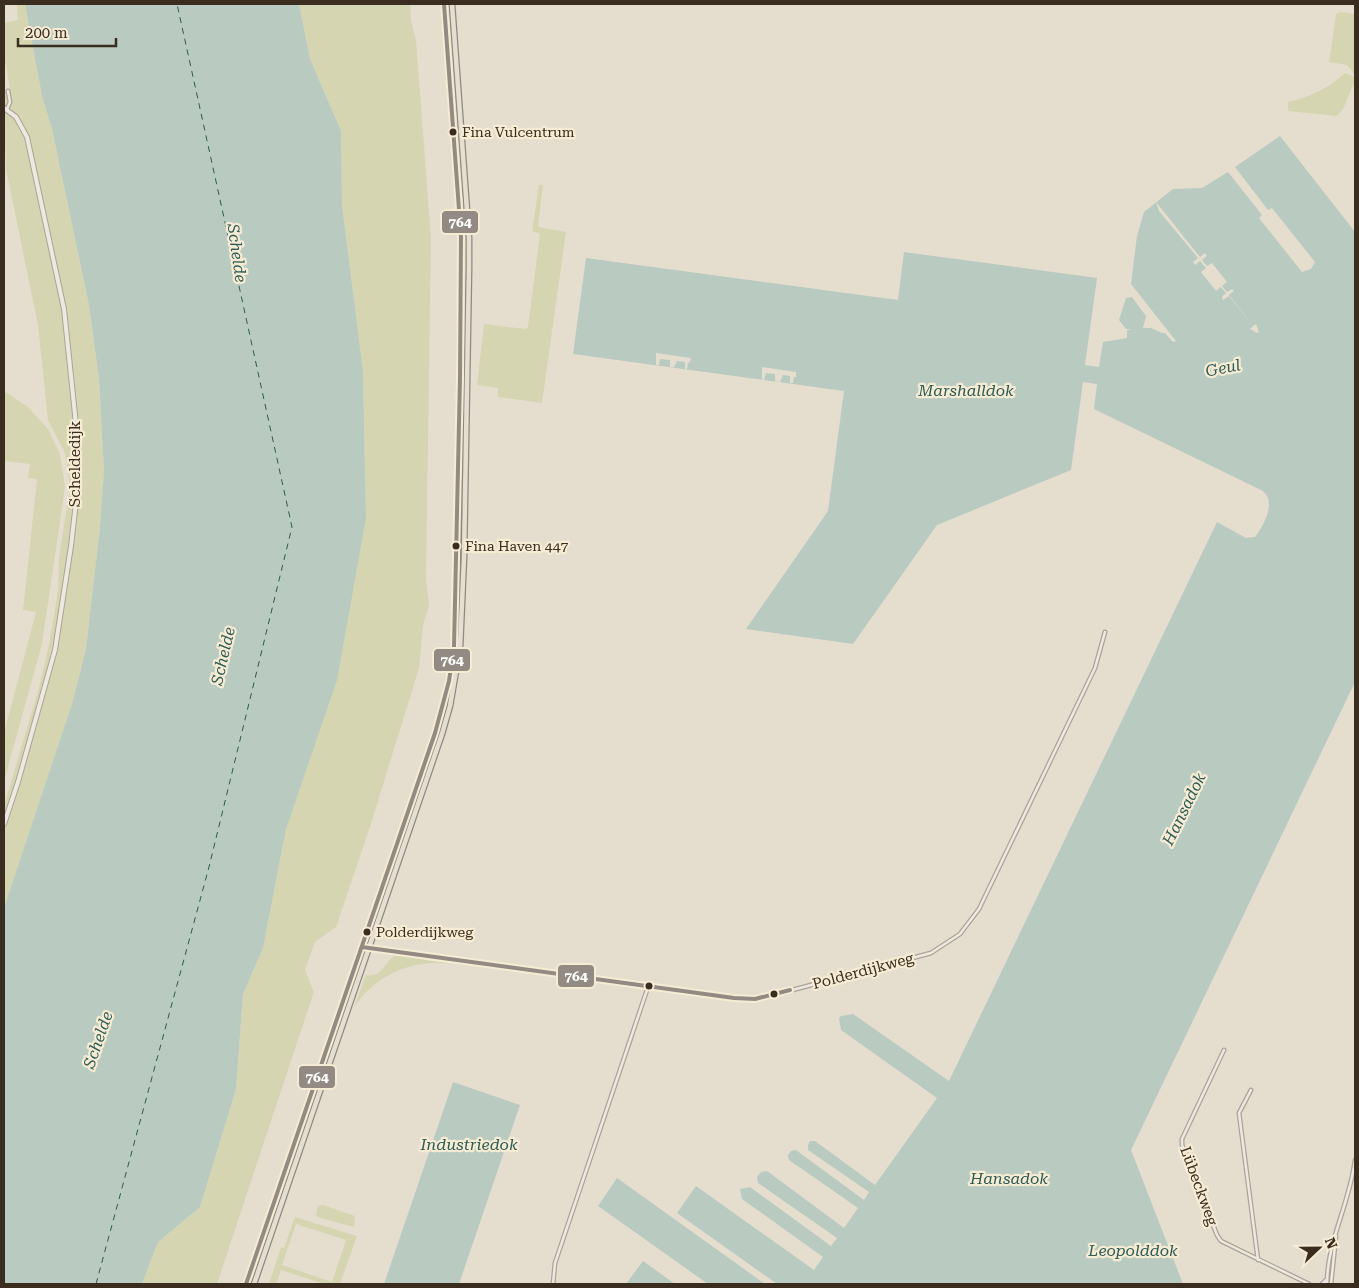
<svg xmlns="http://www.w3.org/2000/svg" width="1359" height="1288" viewBox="0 0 1359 1288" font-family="'Roboto Serif',serif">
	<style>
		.green { fill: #d5d5b1; fill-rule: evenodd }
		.water { fill: #b9cac0 }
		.pier { fill: #e5decf }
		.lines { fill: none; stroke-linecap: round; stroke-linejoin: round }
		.ferry { stroke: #2d5a57; stroke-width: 1; stroke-dasharray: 6 5; stroke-linecap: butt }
		.minor-casing { stroke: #aba397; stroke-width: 5 }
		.tertiary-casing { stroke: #aba397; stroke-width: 6 }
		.primary-casing { stroke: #90887e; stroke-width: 7 }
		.minor { stroke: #eee9e0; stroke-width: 2.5 }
		.tertiary { stroke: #eee9e0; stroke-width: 4 }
		.primary { stroke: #e5dfd2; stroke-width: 4.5 }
		.bus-1-casing { stroke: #f6ecd4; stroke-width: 8 }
		.bus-1 { stroke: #938b83; stroke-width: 4 }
		.bus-dot { fill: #3a2c1e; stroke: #f6ecd4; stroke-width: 2 }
		.labels { text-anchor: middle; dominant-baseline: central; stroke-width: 4.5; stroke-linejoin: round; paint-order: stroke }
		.bus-label { font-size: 14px; fill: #3a2c1e; stroke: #f6ecd4; text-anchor: start }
		.street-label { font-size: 15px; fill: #3a2c1e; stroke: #f6ecd4 }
		.water-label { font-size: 16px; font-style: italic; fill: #2d5a57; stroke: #f6ecd4 }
		.line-badge { stroke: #f6ecd4; stroke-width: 2 }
		.badge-label { font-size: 14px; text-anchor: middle; font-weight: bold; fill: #fff }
	</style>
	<rect width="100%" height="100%" fill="#e5decf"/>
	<path class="green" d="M17 4H25L42 96 52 129 89 305 99 379 104 471 100 527 86 649 72 704 4 908V806L40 684 49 645 58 591 59 558 70 487 65 453 48 420 38 325 6 169 4 92 10 90 6 63H4V23L18 20Z
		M299 4H410L411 21 416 40 431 238 426 579 429 606 423 626 419 668 369 830 336 927 315 942 305 970 314 992 217 1284H142L158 1242 200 1207 236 1089 243 994 263 948 286 829 366 518 363 371 342 205 341 131 310 59Z
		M1340 12 1355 14V75L1347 65 1329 62 1336 14Z
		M1345 73 1355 77V81L1343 109 1337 116 1288 111V102C1310 97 1329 88 1345 73Z
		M539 185H543L538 227 566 232 542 403 498 397V388L477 385 484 324 525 329 528 327 540 234 532 231Z
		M4 391 28 407 48 429 60 454 65 487 42 644 4 781V733L36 612 23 610 37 479 28 478 30 464 4 461Z
		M395 955 452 964C412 959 377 974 354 1007L366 975C382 978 384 963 395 955Z
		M362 956 363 957 279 1204 286 1176Z
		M323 1205 355 1216 354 1227 317 1217 316 1213 318 1206Z
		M295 1217 357 1236 340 1284H324L281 1270 276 1284H269L281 1247 284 1248ZM296 1224 346 1240 332 1282 282 1265Z"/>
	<path class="water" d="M25 4H299L310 59 341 131 342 205 363 371 366 518 337 680 286 829 263 948 243 994 236 1089 200 1207 158 1242 142 1284H4V908L72 704 86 649 100 527 104 471 99 379 89 305 52 129 42 96Z
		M1280 136 1355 232V682L1131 1150 1183 1284H777L677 1213 696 1186 814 1270 823 1257 742 1199 740 1189 750 1187 831 1246 837 1238 758 1183 757 1177 761 1172 767 1171 844 1228 858 1208 789 1160 788 1155 791 1151 796 1150 864 1200 869 1192 808 1150V1145L810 1141H815L875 1185 937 1098 841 1030 839 1018 841 1016 853 1014 949 1081 1217 522 1246 538 1255 537C1264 525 1278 500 1261 490L1094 409 1097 384 1083 382 1071 470 937 525 853 644 746 629 828 511 844 391 573 354 586 258 898 300 904 252 1097 278 1085 365 1099 367 1103 342 1127 338V330L1132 329H1126L1119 320 1126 298 1132 297 1146 316 1143 328H1151L1162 333H1165L1173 342 1176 341 1131 284 1137 236 1144 212 1173 189 1202 188 1228 172 1262 215 1259 218 1302 272 1311 269 1315 262 1272 208 1268 210 1235 167Z
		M453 1082 520 1105 459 1284H384Z
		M617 1178 765 1284H708L598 1206Z
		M643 1261 675 1284H626Z"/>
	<path class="pier" d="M1156 202 1200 257 1205 253 1207 256 1202 260 1207 266 1212 263 1227 282 1222 286 1227 292 1232 289 1234 291 1229 295 1253 326 1256 324 1259 332 1257 333 1250 329 1253 326 1229 296 1223 300 1222 297 1226 293 1221 287 1216 291 1201 272 1206 268 1200 261 1195 265 1193 262 1198 258 1159 211Z
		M656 353 691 358 690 362 688 363 687 369H685V362L677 361 674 367H670V360L660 359 659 365H656Z
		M762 367 796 372V377H794L793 383H790V376L783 375 780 382 775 381V374L766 373 764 380 762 379Z"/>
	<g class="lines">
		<path class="ferry" d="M96 1284 209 867 292 527 177 4"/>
		<defs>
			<path id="minor" d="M7 109 10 102 8 91
				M362 947 749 999 770 996 931 953 960 934 979 909 1095 668 1105 632
				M1224 1050 1182 1139V1145L1217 1235 1221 1241 1309 1284
				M1251 1090 1239 1113 1258 1260
				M553 1284 555 1263 648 987
				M1322 1284 1326 1280
				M1327 1284C1327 1241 1350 1203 1355 1160
				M1331 1284 1336 1236"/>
			<path id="tertiary" d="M4 108 16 117 27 137 64 309 76 424 78 485 71 546 55 650 18 782 4 824"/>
			<path id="primary" d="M246 1284 435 733 449 681 454 647 457 570 460 378 461 237 444 4
				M254 1284 442 734 450 706 460 648 464 558 469 268V238L452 4"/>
		</defs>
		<use href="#minor" class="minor-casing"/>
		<use href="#tertiary" class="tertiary-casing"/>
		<use href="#primary" class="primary-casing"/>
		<use href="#minor" class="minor"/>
		<use href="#tertiary" class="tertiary"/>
		<use href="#primary" class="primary"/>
		<defs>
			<path id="bus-1" d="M362 947 734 998 755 999 790 990
				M246 1284 435 733 449 681 454 647 460 378 461 237 444 4"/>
		</defs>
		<use href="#bus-1" class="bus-1-casing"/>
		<use href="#bus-1" class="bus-1"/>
	</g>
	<g class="bus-dot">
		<circle cx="453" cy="132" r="4.5"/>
		<circle cx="456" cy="546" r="4.5"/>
		<circle cx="367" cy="932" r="4.5"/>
		<circle cx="649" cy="986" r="4.5"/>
		<circle cx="774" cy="994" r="4.5"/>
	</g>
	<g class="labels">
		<g class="bus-label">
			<text x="462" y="132">Fina Vulcentrum</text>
			<text x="465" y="546">Fina Haven 447</text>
			<text x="376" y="932">Polderdijkweg</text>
		</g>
		<g class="street-label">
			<text transform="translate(75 464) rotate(-90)">Scheldedijk</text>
			<text transform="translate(863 971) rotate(-15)">Polderdijkweg</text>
			<text transform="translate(1199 1186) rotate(70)">Lübeckweg</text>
		</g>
		<g class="water-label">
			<text transform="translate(237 253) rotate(82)">Schelde</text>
			<text transform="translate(1223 368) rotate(-11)">Geul</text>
			<text x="966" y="390">Marshalldok</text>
			<text transform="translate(223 656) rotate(-77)">Schelde</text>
			<text transform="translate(1184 809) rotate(-64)">Hansadok</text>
			<text transform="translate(98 1040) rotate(-71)">Schelde</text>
			<text x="469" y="1144">Industriedok</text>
			<text x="1009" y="1178">Hansadok</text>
			<text x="1133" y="1250">Leopolddok</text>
		</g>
	</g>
	<g class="line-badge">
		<rect x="441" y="210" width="38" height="24" rx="5" fill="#938b83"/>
		<rect x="433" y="648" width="38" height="24" rx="5" fill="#938b83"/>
		<rect x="557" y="964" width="38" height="24" rx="5" fill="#938b83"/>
		<rect x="298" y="1065" width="38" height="24" rx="5" fill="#938b83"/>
	</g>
	<g class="badge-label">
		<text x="460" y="227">764</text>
		<text x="452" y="665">764</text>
		<text x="576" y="981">764</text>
		<text x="317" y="1082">764</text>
	</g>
	<rect width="1359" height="1288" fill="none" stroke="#3a2c1e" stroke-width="10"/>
	<g transform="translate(1319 1248) rotate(68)" stroke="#f6ecd4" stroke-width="4" paint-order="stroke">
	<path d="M0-4L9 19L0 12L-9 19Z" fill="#3a2c1e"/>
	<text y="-8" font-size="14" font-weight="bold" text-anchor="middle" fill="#3a2c1e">N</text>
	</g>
	<path d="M18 38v8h98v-8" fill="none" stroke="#3a2c1e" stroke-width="2.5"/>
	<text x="25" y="38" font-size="15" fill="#3a2c1e" stroke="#f6ecd4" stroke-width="4" paint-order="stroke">200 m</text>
</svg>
